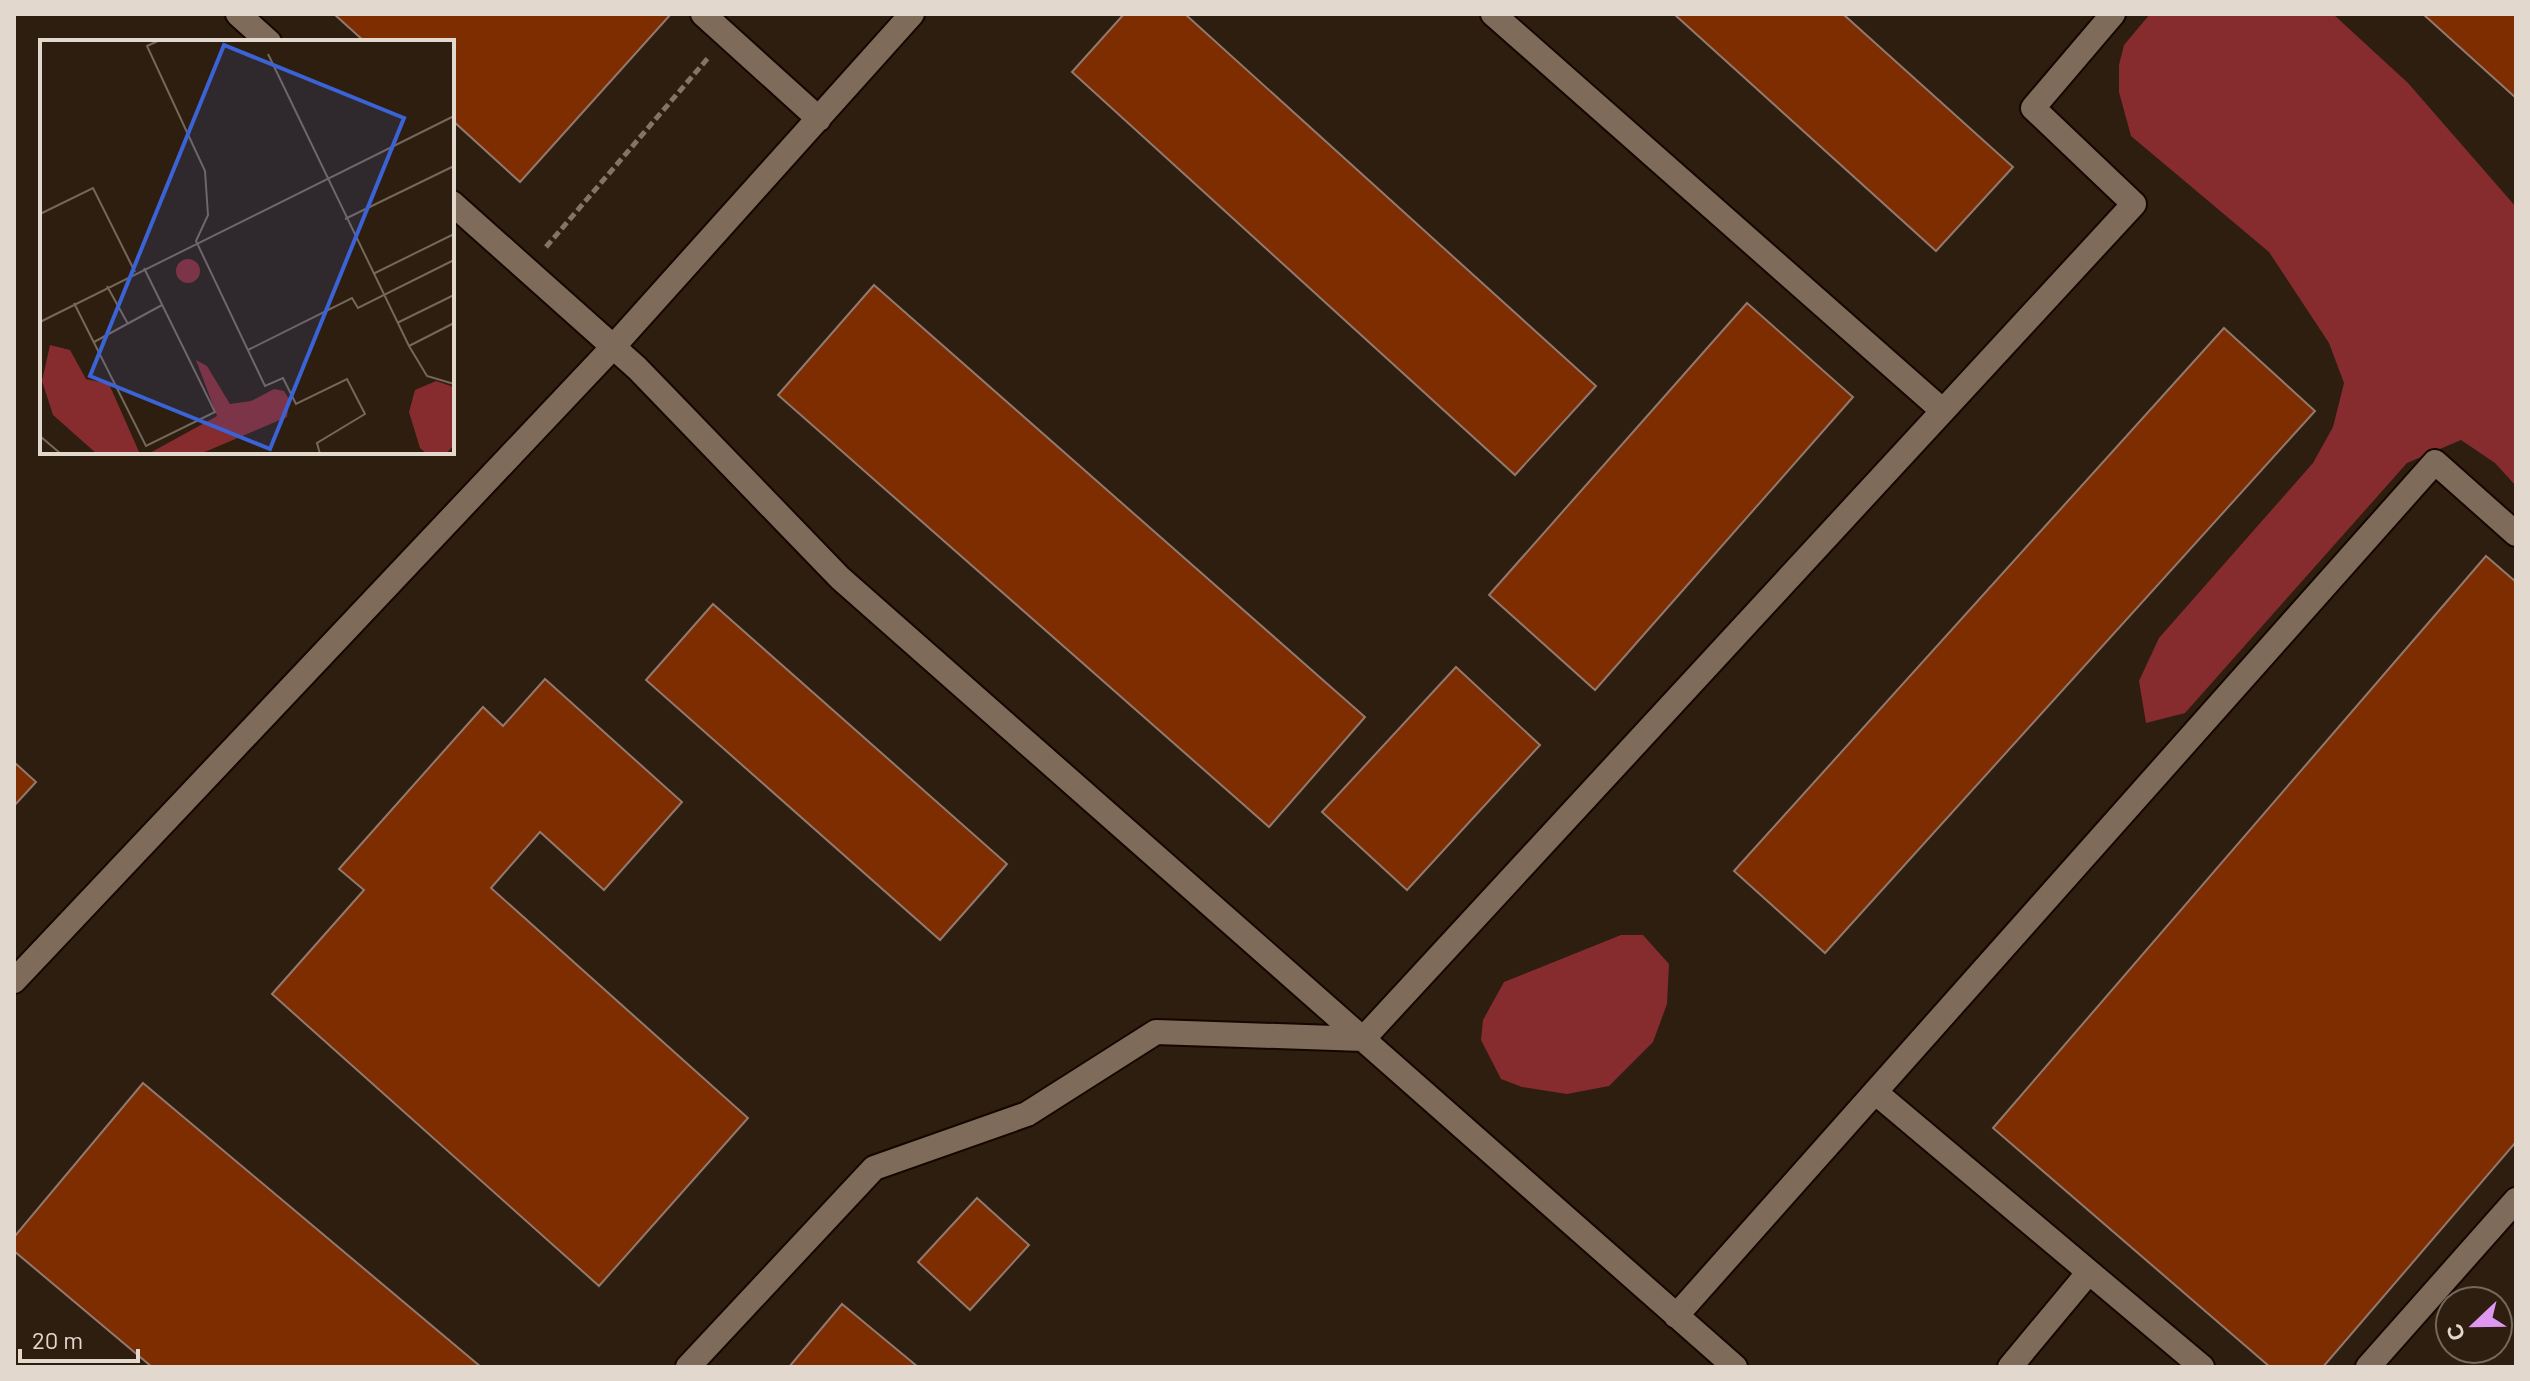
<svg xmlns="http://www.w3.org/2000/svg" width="2530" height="1381" viewBox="0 0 2530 1381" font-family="Barlow,sans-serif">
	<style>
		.forest { fill: #862c2f }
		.building { fill: #7e2d00; stroke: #92796f; stroke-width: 2 }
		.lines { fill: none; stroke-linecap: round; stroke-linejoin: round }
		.minor-casing { stroke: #150700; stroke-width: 28 }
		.path { stroke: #827568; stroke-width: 5; stroke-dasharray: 8 4; stroke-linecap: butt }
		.minor { stroke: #7e6b5a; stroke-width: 24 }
		.inset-road { fill: none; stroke: #75685b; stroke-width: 2 }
		.view { fill: #3b63d6; fill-opacity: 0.15; stroke: #3b63d6; stroke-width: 4 }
		.inset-edge { fill: none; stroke: #e2d8ce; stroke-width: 4 }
	</style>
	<rect width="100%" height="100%" fill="#2d1e0f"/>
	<path class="forest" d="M2150 14H2333L2408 83 2516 207V486L2495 463 2461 440 2407 463 2185 713 2146 723 2139 681 2159 638 2313 463 2333 427 2344 383 2329 343 2269 252 2131 136 2119 92V65L2124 45Z
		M1621 935H1643L1669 964 1667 1004 1653 1042 1609 1086 1567 1094 1522 1087 1501 1079 1481 1040 1483 1020 1504 982Z"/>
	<path class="building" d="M334 14H671L520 182 452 120V42H365Z
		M1124 14H1185L1596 386 1515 475 1072 72Z
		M1674 14H1843L2013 167 1936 251Z
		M2423 14H2516V98Z
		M874 285 1365 717 1269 827 778 395Z
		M1747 303 1853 397 1595 690 1489 595Z
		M2224 328 2315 411 1825 953 1734 871Z
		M2486 556 2516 582V1142L2323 1367H2270L1993 1128Z
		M713 604 1007 864 940 940 646 680Z
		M1456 667 1540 745 1407 890 1322 812Z
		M545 679 682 802 604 890 540 832 491 888 748 1118 599 1286 272 994 364 890 339 869 483 707 503 726Z
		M14 762 36 782 14 806Z
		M143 1083 481 1367H152L14 1251V1237Z
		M977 1198 1029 1245 970 1310 918 1262Z
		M842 1304 918 1367H789Z"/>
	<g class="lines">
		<defs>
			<path id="minor" d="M238 14 269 42
				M703 14 819 119
				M1493 14 1943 411
				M452 203 637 368 840 578 1735 1367
				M14 981 614 346 912 14
				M1875 1092 2202 1367
				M1676 1316 2435 462 2516 534
				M688 1367 874 1168 1027 1114 1156 1032 1363 1039 2134 204 2033 108 2113 14
				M2010 1367 2089 1272
				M2368 1367 2516 1200"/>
		</defs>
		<use href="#minor" class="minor-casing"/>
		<path class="path" d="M546 247 708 58"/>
		<use href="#minor" class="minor"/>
	</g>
	<g transform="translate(40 40)">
		<rect width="414" height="414" fill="#2d1e0f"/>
		<path d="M136 231a12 12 0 1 1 24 0a12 12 0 1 1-24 0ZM10 305 30 310 46 339 69 344 100 414H57L13 375 2 341ZM156 320 167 326 190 364 211 361 234 349 244 351 249 359 247 377 160 414H108L177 376ZM396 341 414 347V405L406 414H387L380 408 369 372 375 350Z" fill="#862c2f"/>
		<path class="inset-road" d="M120 0 107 6 165 131 168 175 156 201 225 346 243 338 256 364 307 339 325 374 277 403 280 414M228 14 369 306 387 336 414 344M0 174 53 148 95 232M305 179 414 126M333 234 414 194M67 246 88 284M34 263 106 406 175 372 104 228M0 282 414 76M357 283 414 255M54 302 122 265M369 306 414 283M208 310 312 258 318 268 414 220M0 396 21 414"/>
		<path class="view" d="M184 5 364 78 230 409 50 336Z"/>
		<rect width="414" height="414" class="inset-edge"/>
	</g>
	<rect width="2530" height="1381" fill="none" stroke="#e2d8ce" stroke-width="32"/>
	<g transform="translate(2474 1325) rotate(248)"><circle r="38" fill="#2d1e0f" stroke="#75685b" stroke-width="2"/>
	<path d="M0-6L14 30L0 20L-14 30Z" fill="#df98f2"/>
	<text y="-12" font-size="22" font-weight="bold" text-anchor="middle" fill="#e2d8ce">С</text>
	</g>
	<path d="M20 1349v12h118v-12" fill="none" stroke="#e2d8ce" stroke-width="4"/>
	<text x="32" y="1349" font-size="24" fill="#e2d8ce" stroke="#2d1e0f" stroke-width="6" paint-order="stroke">20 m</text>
</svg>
